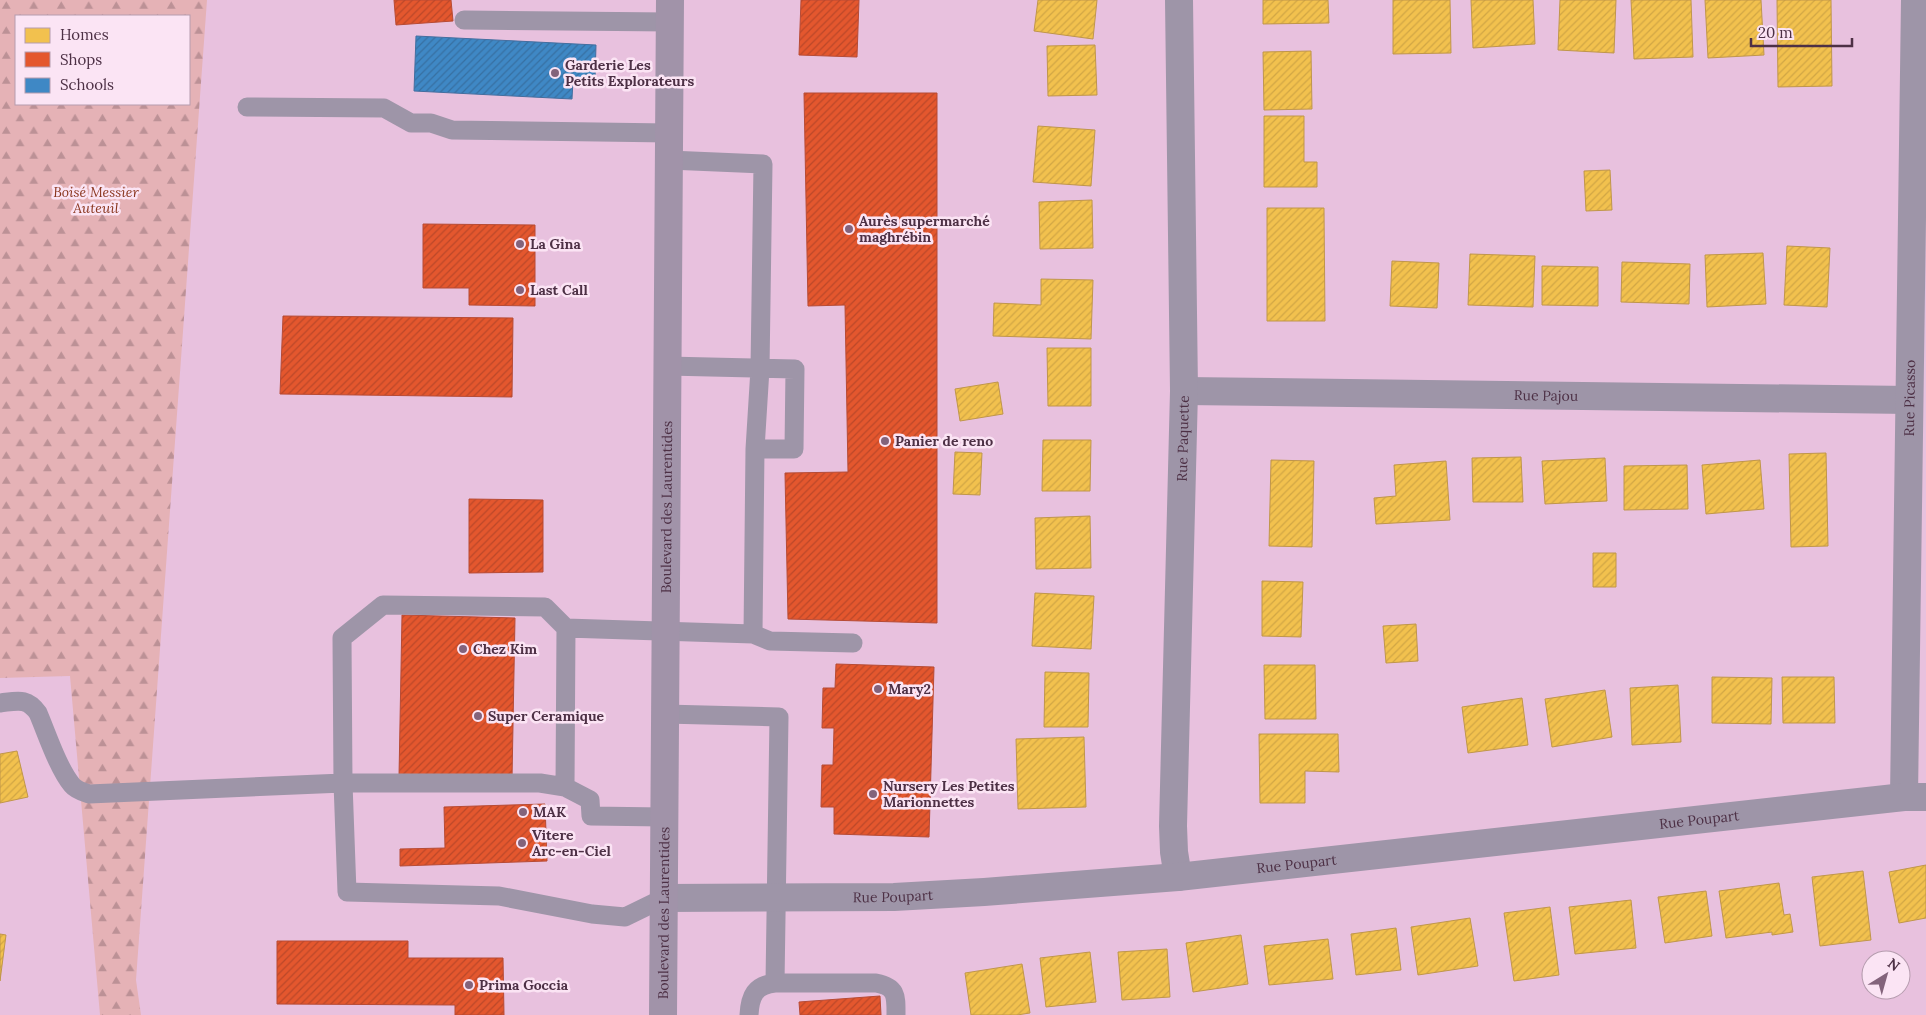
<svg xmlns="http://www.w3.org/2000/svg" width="1926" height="1015" viewBox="0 0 1926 1015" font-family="Lora,serif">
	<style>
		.forest { fill: url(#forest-firs); fill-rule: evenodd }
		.homes { fill: url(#homes-hatch); stroke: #c0964b }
		.shops { fill: url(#shops-hatch); stroke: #b74b35 }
		.schools { fill: url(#schools-hatch); stroke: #436e9f }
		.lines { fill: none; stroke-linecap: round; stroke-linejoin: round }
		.service { stroke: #9e95a8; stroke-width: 19 }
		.minor { stroke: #9e95a8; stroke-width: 28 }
		.secondary { stroke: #a193a9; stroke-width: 28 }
		.poi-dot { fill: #83637b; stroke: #fbe4f4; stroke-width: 2 }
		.labels { text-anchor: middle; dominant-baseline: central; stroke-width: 5; stroke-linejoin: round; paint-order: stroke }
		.poi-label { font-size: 14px; font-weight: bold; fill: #4d3045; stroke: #fbe4f4; text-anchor: start }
		.park-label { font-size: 14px; font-style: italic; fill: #8a361e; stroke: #fbe4f4 }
		.street-label { font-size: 14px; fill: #4d3045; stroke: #fbe4f4 }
	</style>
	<defs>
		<pattern id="forest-firs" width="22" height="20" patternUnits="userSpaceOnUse" patternTransform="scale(1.25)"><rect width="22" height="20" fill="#e5b2b6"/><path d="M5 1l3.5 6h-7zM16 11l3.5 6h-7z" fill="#bc9196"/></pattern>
		<pattern id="homes-hatch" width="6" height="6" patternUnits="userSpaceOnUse" patternTransform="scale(1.25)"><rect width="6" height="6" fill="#f2c14e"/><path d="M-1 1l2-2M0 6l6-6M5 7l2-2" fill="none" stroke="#d1a645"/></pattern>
		<pattern id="shops-hatch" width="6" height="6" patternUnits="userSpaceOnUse" patternTransform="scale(1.25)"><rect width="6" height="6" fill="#e4572e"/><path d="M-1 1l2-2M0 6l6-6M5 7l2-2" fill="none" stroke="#bb4829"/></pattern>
		<pattern id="schools-hatch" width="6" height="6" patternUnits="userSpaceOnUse" patternTransform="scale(1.25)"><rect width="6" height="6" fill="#3f88c5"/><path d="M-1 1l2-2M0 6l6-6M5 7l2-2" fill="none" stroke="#3770a2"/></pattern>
	</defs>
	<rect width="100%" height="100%" fill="#e8c1de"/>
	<path class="forest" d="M0 0H207L136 980 141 1015H100L70 676 0 678ZM16 16H189V104H16Z"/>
	<path class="homes" d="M1038 0H1097L1093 39 1034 31Z
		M1263 0H1328L1329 23 1263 24Z
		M1393 0H1450L1451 53 1393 54Z
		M1471 0H1533L1535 44 1473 48Z
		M1560 0H1616L1614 53 1558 50Z
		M1631 0H1691L1693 57 1634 59Z
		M1705 0H1761L1764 55 1708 58Z
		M1777 0H1831L1832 86 1778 87Z
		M1095 45 1097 95 1048 96 1047 46Z
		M1311 51 1312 109 1264 110 1263 52Z
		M1264 116H1304V162H1317V187H1264Z
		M1038 126 1095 130 1091 186 1033 182Z
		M1610 170 1612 210 1586 211 1584 171Z
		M1092 200 1093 248 1040 249 1039 202Z
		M1267 208H1324L1325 321H1267Z
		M1787 246 1830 248 1827 307 1784 305Z
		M1763 253 1766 304 1707 307 1705 255Z
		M1470 254 1535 256 1533 307 1468 305Z
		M1392 261 1439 263 1437 308 1390 306Z
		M1622 262 1690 264 1689 304 1621 302Z
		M1542 266 1598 267V306L1542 305Z
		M1041 279 1093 280 1091 339 993 336 994 303 1041 305Z
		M1047 348H1091V406H1048Z
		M998 382 1003 414 960 421 955 389Z
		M1043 440H1091L1090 491H1042Z
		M955 452 982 453 980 495 953 494Z
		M1826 453 1828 546 1791 547 1789 454Z
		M1521 457 1523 502H1473L1472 458Z
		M1605 458 1607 501 1545 504 1542 461Z
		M1271 460 1314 461 1312 547 1269 546Z
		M1760 460 1764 509 1706 514 1702 465Z
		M1446 461 1450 520 1376 524 1374 498 1396 496 1394 465Z
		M1687 465 1688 509 1624 510V466Z
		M1090 516 1091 568 1036 569 1035 518Z
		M1593 553H1616V587H1593Z
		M1262 581 1303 582 1301 637 1262 636Z
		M1035 593 1094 596 1091 649 1032 646Z
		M1416 624 1418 661 1386 663 1383 626Z
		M1264 665H1315L1316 719H1265Z
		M1045 672 1089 673 1088 727H1044Z
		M1712 677 1772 678 1771 724 1712 723Z
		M1782 677H1834L1835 723H1783Z
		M1678 685 1681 742 1632 745 1630 688Z
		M1605 690 1612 737 1552 747 1545 699Z
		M1522 698 1528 745 1468 753 1462 707Z
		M1259 734H1338L1339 772 1305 771V803H1260Z
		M1084 737 1086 807 1018 809 1016 739Z
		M17 751 28 797 0 803V754Z
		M1926 865V918L1899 923 1889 872Z
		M1863 871 1871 940 1820 946 1812 877Z
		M1779 883 1784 915 1790 914 1793 932 1772 935V932L1726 938 1719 891Z
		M1706 891 1712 936 1665 943 1658 897Z
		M1631 900 1636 948 1575 954 1569 907Z
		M1550 907 1559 975 1514 981 1504 913Z
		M1470 918 1478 966 1418 975 1411 927Z
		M1396 928 1401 970 1356 975 1351 934Z
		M0 934 6 935 0 981Z
		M1241 935 1248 984 1193 992 1186 943Z
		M1328 939 1333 979 1269 985 1264 946Z
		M1167 949 1170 997 1122 1000 1118 952Z
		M1090 952 1096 1002 1046 1007 1040 958Z
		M1022 964 1030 1013 1017 1015H971L965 973Z"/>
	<path class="shops" d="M394 0H451L453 21 396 25Z
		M801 0H859L857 57 799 55Z
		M804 93H937V623L788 619 785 473 848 472 845 305 808 306Z
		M423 224 535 225V306L469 305V288H423Z
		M283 316 513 318 512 397 280 394Z
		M469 499 543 500V572L469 573Z
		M402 615 515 618 512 779 399 777Z
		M836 664 934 667 929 837 834 834V807H821L822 765H833L834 728H822L823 688H835Z
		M545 804 547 861 400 866V849L445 848 444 807Z
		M277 941H408V958H503L504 1015H455V1005L277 1004Z
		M880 996 881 1015H800L799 1002Z"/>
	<path class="schools" d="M416 36 596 45 595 80 573 79 572 99 414 91Z"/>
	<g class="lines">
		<path class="service" d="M464 20 670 22
			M247 107 384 108 411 123H431L452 130 669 133
			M667 366 795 369 794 449H755
			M753 634 770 641 853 643
			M0 703C17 701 27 697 38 713 47 734 58 768 72 785 76 790 83 792 89 794L343 783 347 892 499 896 592 914 625 917 664 898
			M665 714 779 717 775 983C755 985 750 996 749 1015
			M565 787 540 783H343L342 638 383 605 545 607 566 628
			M664 817 591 816 590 800 565 787 566 628 753 634 755 449 760 369 763 164 669 160
			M775 983H876C897 987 896 996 896 1015"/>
		<g class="minor">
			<path id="s1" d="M1184 391 1909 400"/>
			<path id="s2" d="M1904 797 1915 0"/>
			<path id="s3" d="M1178 877 1174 852 1173 826 1184 391 1179 0"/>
			<path id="s4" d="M664 898 894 897 984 892 1178 877 1904 797H1926"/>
		</g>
		<path class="secondary" id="s5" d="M663 1015 670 0"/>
	</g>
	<g class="poi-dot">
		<circle cx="555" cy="73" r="5"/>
		<circle cx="849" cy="229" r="5"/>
		<circle cx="520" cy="244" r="5"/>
		<circle cx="520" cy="290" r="5"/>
		<circle cx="885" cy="441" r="5"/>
		<circle cx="463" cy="649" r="5"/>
		<circle cx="878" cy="689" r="5"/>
		<circle cx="478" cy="716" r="5"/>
		<circle cx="873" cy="794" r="5"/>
		<circle cx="523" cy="812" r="5"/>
		<circle cx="522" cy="843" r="5"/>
		<circle cx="469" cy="985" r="5"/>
	</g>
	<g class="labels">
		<g class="poi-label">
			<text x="565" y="65">Garderie Les<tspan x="565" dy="16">Petits Explorateurs</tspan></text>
			<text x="859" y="221">Aurès supermarché<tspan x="859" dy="16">maghrébin</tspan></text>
			<text x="530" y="244">La Gina</text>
			<text x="530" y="290">Last Call</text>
			<text x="895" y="441">Panier de reno</text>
			<text x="473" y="649">Chez Kim</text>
			<text x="888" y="689">Mary2</text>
			<text x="488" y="716">Super Ceramique</text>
			<text x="883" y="786">Nursery Les Petites<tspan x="883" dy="16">Marionnettes</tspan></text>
			<text x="533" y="812">MAK</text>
			<text x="532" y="835">Vitere<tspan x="532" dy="16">Arc-en-Ciel</tspan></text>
			<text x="479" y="985">Prima Goccia</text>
		</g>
		<g class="park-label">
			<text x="96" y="192">Boisé Messier<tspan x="96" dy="16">Auteuil</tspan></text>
		</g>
		<g class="street-label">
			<text stroke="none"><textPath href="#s1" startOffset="362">Rue Pajou</textPath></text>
			<text stroke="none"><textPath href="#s2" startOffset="399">Rue Picasso</textPath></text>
			<text stroke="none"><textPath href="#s3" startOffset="439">Rue Paquette</textPath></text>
			<text stroke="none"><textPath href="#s5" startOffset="508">Boulevard des Laurentides</textPath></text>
			<text stroke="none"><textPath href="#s4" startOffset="1039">Rue Poupart</textPath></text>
			<text stroke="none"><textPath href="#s4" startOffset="634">Rue Poupart</textPath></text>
			<text stroke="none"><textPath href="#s4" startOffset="229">Rue Poupart</textPath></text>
			<text stroke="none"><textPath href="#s5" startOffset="102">Boulevard des Laurentides</textPath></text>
		</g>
	</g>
	<rect x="15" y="15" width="175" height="90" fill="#fbe4f4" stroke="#b59cae"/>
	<rect x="25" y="28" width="25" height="15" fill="#f2c14e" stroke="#b59cae"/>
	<text x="60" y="40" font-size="15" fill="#4d3045">Homes</text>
	<rect x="25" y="52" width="25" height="15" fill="#e4572e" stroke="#b59cae"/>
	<text x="60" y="65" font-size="15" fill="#4d3045">Shops</text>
	<rect x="25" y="78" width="25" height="15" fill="#3f88c5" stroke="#b59cae"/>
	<text x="60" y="90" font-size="15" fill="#4d3045">Schools</text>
	<g transform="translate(1886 975) rotate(37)"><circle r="24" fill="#fbe4f4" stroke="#b59cae"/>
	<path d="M0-4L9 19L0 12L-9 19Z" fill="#83637b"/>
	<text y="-8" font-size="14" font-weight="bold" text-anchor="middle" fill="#4d3045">N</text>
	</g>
	<path d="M1751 38v8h101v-8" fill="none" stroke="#4d3045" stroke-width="2.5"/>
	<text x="1758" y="38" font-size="15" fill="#4d3045" stroke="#fbe4f4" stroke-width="4" paint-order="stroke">20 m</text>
</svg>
